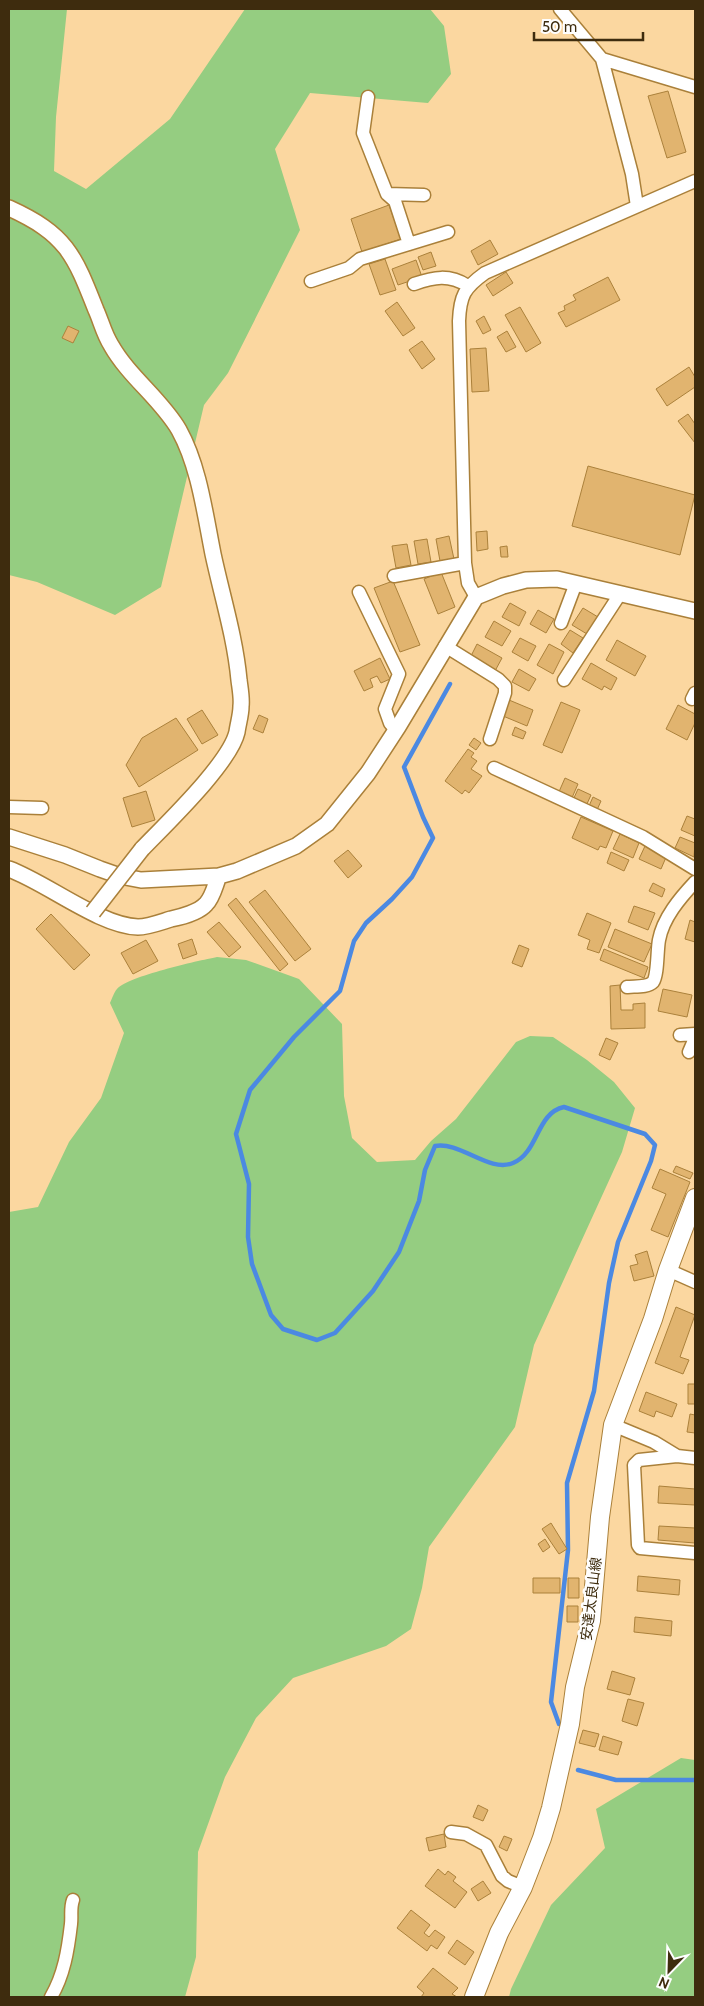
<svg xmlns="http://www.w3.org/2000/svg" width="704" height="2006" viewBox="0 0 704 2006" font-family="Cabin,'Noto Sans JP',sans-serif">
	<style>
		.green { fill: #95cd81 }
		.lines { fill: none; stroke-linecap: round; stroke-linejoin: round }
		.stream { stroke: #4b89e2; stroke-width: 4.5 }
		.building { fill: #e1b46f; stroke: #ab813b }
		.minor-casing { stroke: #aa803a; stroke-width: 15 }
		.tertiary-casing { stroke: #aa803a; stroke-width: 18 }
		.secondary-casing { stroke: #aa803a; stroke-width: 20 }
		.minor { stroke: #fff; stroke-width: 12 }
		.tertiary { stroke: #fff; stroke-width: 15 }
		.secondary { stroke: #fff; stroke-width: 18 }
		.tertiary-bridge-casing { stroke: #aa803a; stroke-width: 18; stroke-linecap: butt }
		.tertiary-bridge { stroke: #fff; stroke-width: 15 }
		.labels { text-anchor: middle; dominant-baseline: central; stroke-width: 5; stroke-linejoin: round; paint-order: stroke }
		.street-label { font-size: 14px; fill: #3e2c0e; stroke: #fefefe }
	</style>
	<rect width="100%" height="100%" fill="#fbd7a0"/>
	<path class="green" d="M9 9H67L56 117 54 171 86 189 170 119 245 9H430L444 26 451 74 428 103 310 93 275 149 300 230 228 373 204 405 161 587 115 615 37 582 9 575Z
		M217 957 246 960 299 979 342 1024 344 1096 352 1138 377 1162 415 1160 431 1141 456 1119 516 1042 530 1036 553 1037 587 1060 614 1082 635 1108 622 1152 534 1345 515 1427 429 1547 422 1588 411 1629 386 1646 293 1678 256 1718 225 1777 198 1852 196 1957 185 1997H9V1212L38 1207 69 1142 101 1098 124 1033 110 1003C112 999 114 992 117 989 129 976 197 961 217 957Z
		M681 1758 695 1760V1997H509L511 1989 551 1905 605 1848 596 1809Z"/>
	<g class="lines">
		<path class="stream" d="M450 684 404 767 423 817 433 838 412 877 392 899 366 923 354 941 340 991 294 1037 250 1090 236 1134 249 1184 248 1237 252 1264 271 1315 283 1329 317 1340 335 1333 373 1291 399 1252 419 1201 425 1170 435 1146C460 1141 489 1173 513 1163 539 1152 536 1113 564 1107L645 1134 655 1145 651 1161 618 1242 609 1283 594 1391 567 1483 568 1550 551 1702 559 1724
			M578 1770 616 1780H695"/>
	</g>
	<path class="building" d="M668 91 686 152 667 158 648 96Z
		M389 205 401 239 362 252 351 219Z
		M490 240 498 254 478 265 471 251Z
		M431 252 436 266 423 270 418 257Z
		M385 259 396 290 380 295 369 264Z
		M416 260 422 277 398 285 392 269Z
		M506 272 513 283 493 296 486 285Z
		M608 277 620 300 566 327 558 313 565 310 564 306 576 300 573 295Z
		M397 302 415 328 403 336 385 311Z
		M520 307 541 343 526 352 505 315Z
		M484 316 491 330 483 334 476 321Z
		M68 326 79 331 73 343 62 338Z
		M507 331 516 347 506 352 497 337Z
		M422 341 435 359 422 369 409 350Z
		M486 348 489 391 472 392 470 349Z
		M689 367 695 377V387L667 406 656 389Z
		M688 414 695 424V443L678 421Z
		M588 466 695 495 680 555 572 526Z
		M487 531 488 549 477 551 476 532Z
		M449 536 454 559 440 561 436 539Z
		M427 539 431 562 418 564 414 541Z
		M407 544 411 565 396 568 392 546Z
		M507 546 508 557H501L500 547Z
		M441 572 455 607 438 614 424 579Z
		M393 581 420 645 400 652 374 588Z
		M510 603 526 612 519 626 502 617Z
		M583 608 598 617 587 634 572 625Z
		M538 610 554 619 546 633 530 624Z
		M494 621 511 631 502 646 485 637Z
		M570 630 583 638 573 653 561 644Z
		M520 638 536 646 528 661 512 652Z
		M617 640 646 656 635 676 606 660Z
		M477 644 502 658 495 671 470 658Z
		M549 644 564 652 553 674 537 665Z
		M380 658 390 679 381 683 377 676 370 679 373 687 364 691 354 671Z
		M591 663 617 678 611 690 604 686 602 690 582 679Z
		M519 669 536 679 529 691 512 682Z
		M509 700 533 710 527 726 503 716Z
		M561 702 580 710 562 753 543 745Z
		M678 705 695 714V723L687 740 666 729Z
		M202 710 218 735 202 744 187 719Z
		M259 715 268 719 263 733 253 729Z
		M176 718 198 750 139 787 126 765 142 738Z
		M515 727 526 732 523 739 512 735Z
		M474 738 481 743 476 750 469 745Z
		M468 749 474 753 471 757 477 761 471 769 482 776 469 793 465 790 462 794 445 781Z
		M565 778 578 784 571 800 558 794Z
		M578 789 591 795 586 806 573 800Z
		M146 791 155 820 132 827 123 798Z
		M593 797 601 801 597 810 589 806Z
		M687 816 695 819V836L681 830Z
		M581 817 613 831 606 848 600 846 598 850 572 838Z
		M620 834 639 843 633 858 613 849Z
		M680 837 695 843 694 857 675 848Z
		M645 846 667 855 661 869 639 859Z
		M348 850 362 866 348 878 334 861Z
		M611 852 629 860 624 871 607 863Z
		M653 883 665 889 662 897 649 891Z
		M265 890 311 949 295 961 249 902Z
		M236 898 288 964 280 971 228 905Z
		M634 906 655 913 648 930 628 922Z
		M587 913 611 923 599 953 587 949 590 940 578 935Z
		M51 914 90 955 74 970 36 929Z
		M690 920 695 922V942L685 939Z
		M219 922 241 947 229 957 207 932Z
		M615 929 652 944 644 962 608 947Z
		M192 939 197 954 183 959 178 944Z
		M146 940 158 961 133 974 121 953Z
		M519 945 529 949 522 967 512 963Z
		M604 949 648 967 644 978 600 960Z
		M620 985 621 1010H633V1004L645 1003V1028L611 1029 610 986Z
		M663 989 692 995 687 1017 658 1011Z
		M606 1038 618 1043 610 1060 599 1055Z
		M676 1166 693 1173 690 1179 673 1172Z
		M660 1169 690 1182 668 1237 651 1230 666 1194 652 1188Z
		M647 1251 654 1276 634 1281 630 1266 638 1264 635 1255Z
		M676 1307 695 1315 680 1357 689 1360 683 1374 655 1363Z
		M688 1384H695V1404H688Z
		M646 1392 677 1404 672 1417 656 1411 654 1417 639 1411Z
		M690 1414 695 1415V1433L687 1432Z
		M659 1486 695 1489V1505L658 1503Z
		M551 1523 567 1549 559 1554 542 1529Z
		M659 1526 695 1528V1543L658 1540Z
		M545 1539 550 1547 543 1552 538 1544Z
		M638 1576 680 1580 679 1595 637 1591Z
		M533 1578H560V1593H533Z
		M568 1578H579V1598H568Z
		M567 1606H578V1622H567Z
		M635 1617 672 1621 671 1636 634 1632Z
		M612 1671 635 1678 630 1695 607 1689Z
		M628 1699 644 1703 637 1726 622 1721Z
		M583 1730 599 1734 595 1747 579 1743Z
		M603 1736 622 1742 618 1755 599 1750Z
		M478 1805 488 1810 483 1821 473 1817Z
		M444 1834 446 1847 429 1851 426 1838Z
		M504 1836 512 1839 507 1851 499 1847Z
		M438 1869 445 1875 448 1871 456 1877 453 1881 467 1892 455 1908 425 1886Z
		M483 1881 491 1893 478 1901 471 1889Z
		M411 1910 430 1925 424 1933 429 1937 435 1930 445 1937 437 1949 431 1945 427 1951 397 1928Z
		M457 1940 474 1952 465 1965 448 1953Z
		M433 1968 458 1988 452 1994 457 1997H421L424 1993 417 1987Z"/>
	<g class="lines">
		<defs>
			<path id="minor" d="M560 9 602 59 695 87
				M602 59 632 174 637 206
				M368 97 363 133 387 194 395 201 409 244
				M387 194 424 195
				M311 281 349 268 360 259 448 232
				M414 284C434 277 449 274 468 286
				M394 576 465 563
				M359 592 399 674 385 709 390 723 396 730
				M476 597 468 583 465 563 459 321C460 296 464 288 485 273L695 181
				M561 623 576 583
				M445 646 498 679 505 686V693L490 739
				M564 680 620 594
				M692 699 695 693
				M494 768 643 837 695 869
				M9 807 42 808
				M627 987C634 986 647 988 653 982 658 975 657 950 659 940 663 918 680 898 695 882
				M680 1035 695 1034
				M689 1052 695 1038
				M668 1270 695 1282
				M613 1425 654 1442 677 1456 695 1458
				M677 1456 639 1460 634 1465 638 1545 640 1548 695 1553
				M451 1832 466 1834 486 1845 502 1876 508 1881 523 1887
				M51 1997C64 1975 68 1950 71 1924 72 1916 70 1908 73 1900"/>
			<path id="tertiary" d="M9 208C66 234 74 254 96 310 101 321 104 334 111 345 129 377 161 399 179 430 199 466 205 514 213 554 222 596 235 637 239 680 240 688 242 698 241 706 241 715 238 724 237 732 230 763 166 824 142 849
				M9 837 65 855 100 869 120 876 141 880 219 876 237 871 296 846 327 824 368 773 398 727 476 597 503 586 526 580 557 579 695 611
				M9 869C47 883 100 926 138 927 148 927 161 922 171 919 181 917 199 912 206 904 213 897 215 885 219 876"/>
			<path id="secondary" d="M474 1997 499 1933 523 1887 542 1838 551 1808 570 1724 575 1687 591 1621 600 1517 613 1425 653 1319 668 1270 695 1198"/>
		</defs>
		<use href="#minor" class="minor-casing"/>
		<use href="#tertiary" class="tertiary-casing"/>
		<use href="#secondary" class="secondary-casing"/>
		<use href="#minor" class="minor"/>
		<use href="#tertiary" class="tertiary"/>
		<use href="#secondary" class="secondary"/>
		<defs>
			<path id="tertiary-bridge" d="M93 912 142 849"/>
		</defs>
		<use href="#tertiary-bridge" class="tertiary-bridge-casing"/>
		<use href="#tertiary-bridge" class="tertiary-bridge"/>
	</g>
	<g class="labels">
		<g class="street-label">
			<text transform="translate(591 1599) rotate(-83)">安達太良山線</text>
		</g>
	</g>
	<rect width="704" height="2006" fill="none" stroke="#3e2c0e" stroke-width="20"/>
	<g transform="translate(669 1971) rotate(203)" stroke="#fefefe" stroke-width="4" paint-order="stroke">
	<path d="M0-4L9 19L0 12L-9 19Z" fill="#3e2c0e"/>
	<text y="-8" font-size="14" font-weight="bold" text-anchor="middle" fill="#3e2c0e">N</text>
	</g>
	<path d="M534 32v8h109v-8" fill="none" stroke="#3e2c0e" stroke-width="2.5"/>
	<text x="542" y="32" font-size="15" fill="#3e2c0e" stroke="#fefefe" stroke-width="4" paint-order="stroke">50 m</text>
</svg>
